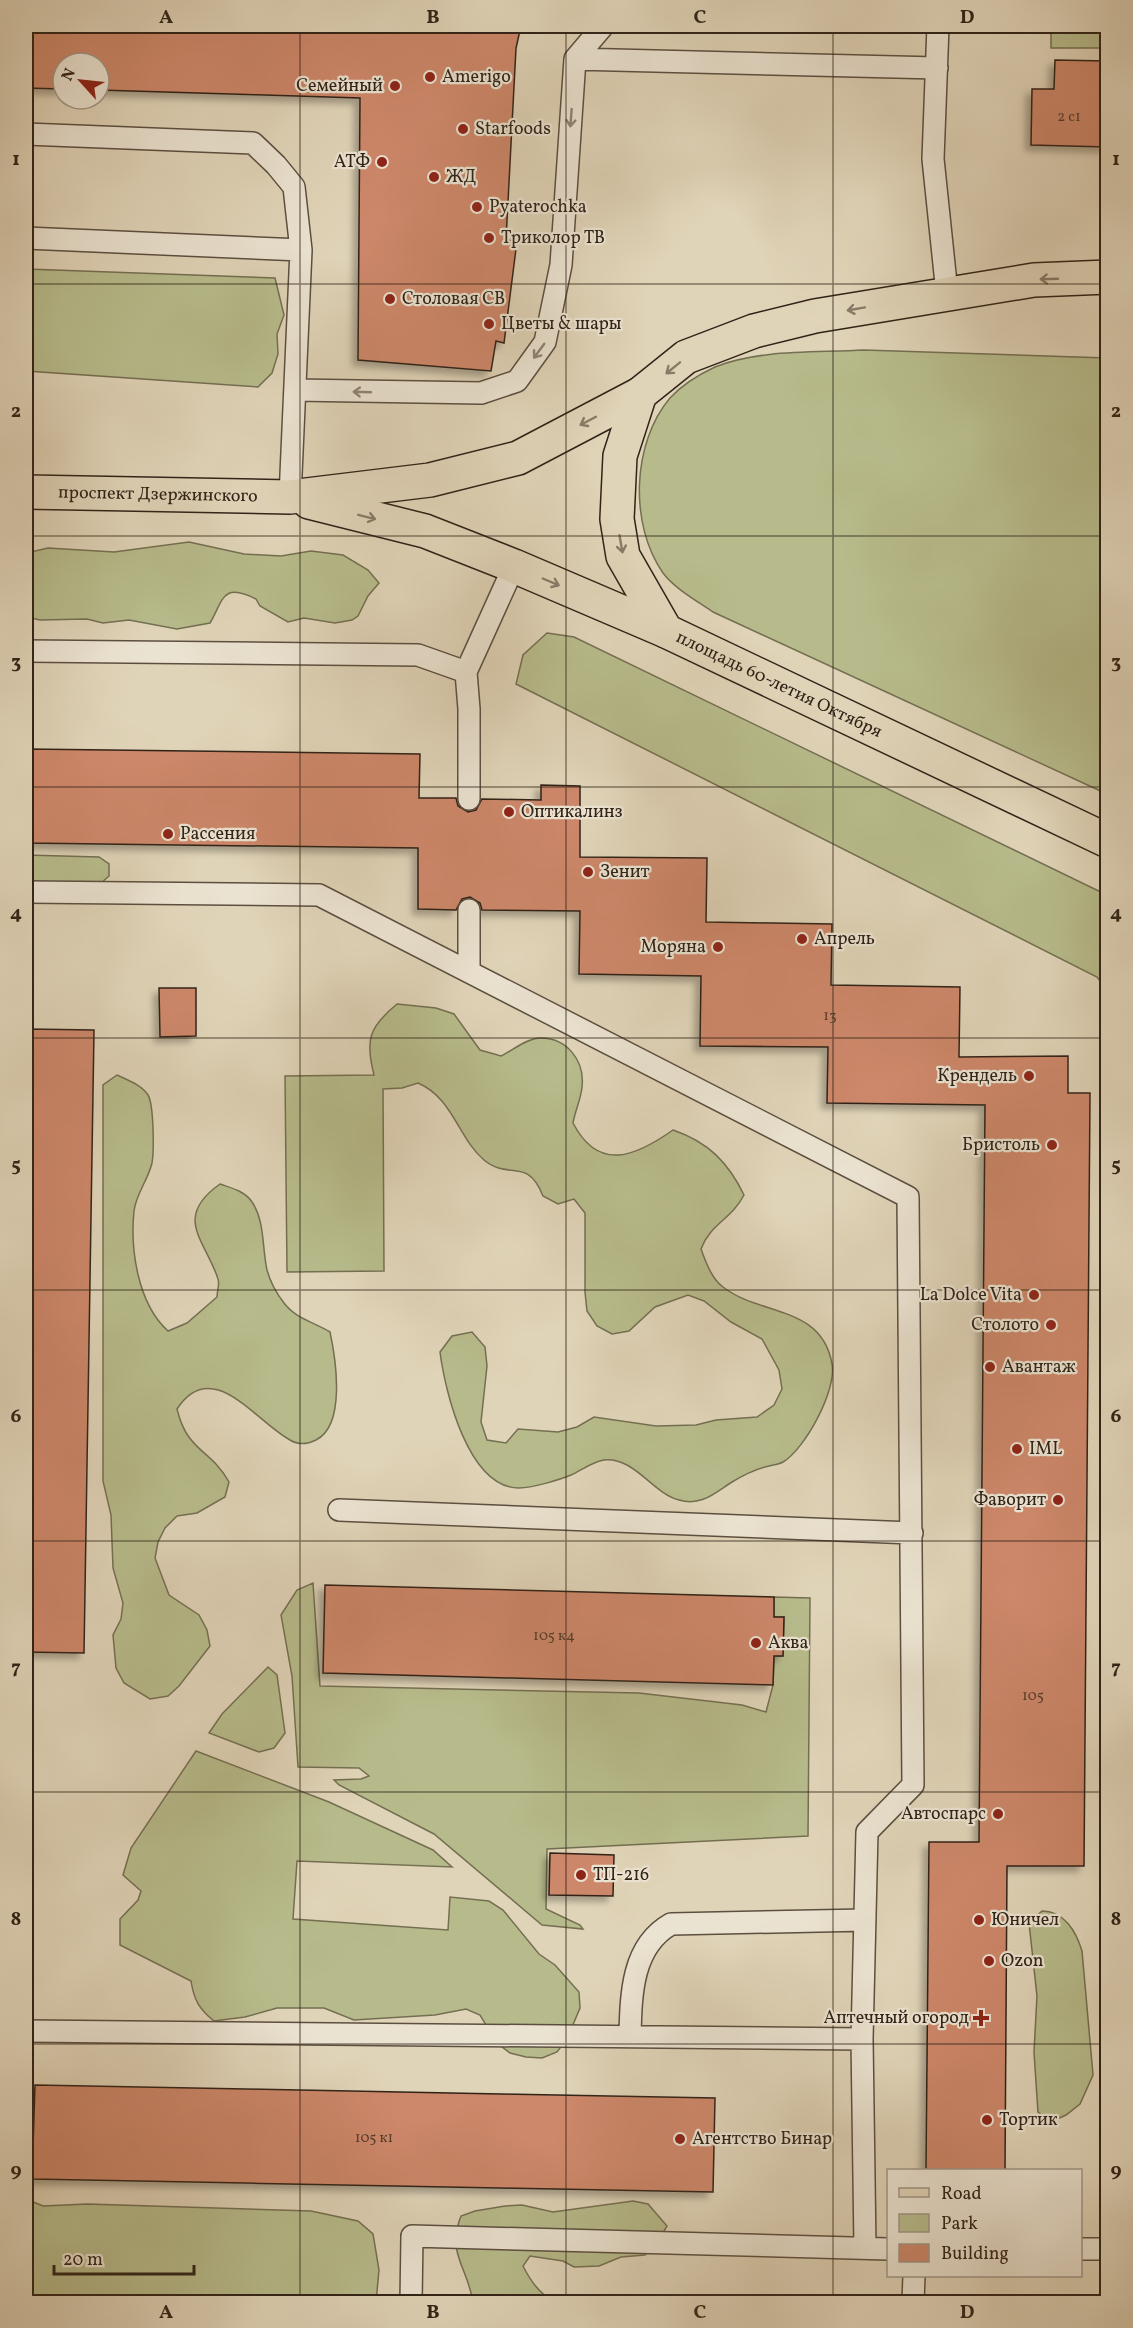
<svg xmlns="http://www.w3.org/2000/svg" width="1133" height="2328" viewBox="0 0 1133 2328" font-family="Vollkorn,serif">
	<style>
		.green { fill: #b7bb8b; stroke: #746f52; stroke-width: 1.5 }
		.building { fill: #cd876a; stroke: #302318; stroke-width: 1.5; filter: url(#shadow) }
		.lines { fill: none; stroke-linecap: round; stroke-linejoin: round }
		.service-casing { stroke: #5c4f40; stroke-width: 24 }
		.primary-casing { stroke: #302318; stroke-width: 36 }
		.service { stroke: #ebe3d1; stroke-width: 21 }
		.primary { stroke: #e0d4b8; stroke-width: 33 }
		.oneway { stroke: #8e8374 }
		.oneway2 { stroke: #887c68 }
		.grid { fill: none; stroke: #302318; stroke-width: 1.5; stroke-opacity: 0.55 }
		.poi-dot { fill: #8f2418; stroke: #ebe3d1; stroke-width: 2 }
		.labels { text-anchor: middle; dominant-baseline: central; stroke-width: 4.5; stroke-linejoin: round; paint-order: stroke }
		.number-label { font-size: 15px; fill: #573c2c }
		.poi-label { font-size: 18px; fill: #302318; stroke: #ebe3d1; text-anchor: start }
		.street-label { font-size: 18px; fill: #302318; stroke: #ebe3d1 }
		.neatline { fill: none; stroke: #302318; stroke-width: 2 }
		.grid-label { font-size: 20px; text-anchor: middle; font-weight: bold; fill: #302318 }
	</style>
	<defs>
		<filter id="shadow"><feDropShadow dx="-5.5" dy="5.5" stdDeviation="3" flood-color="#0004"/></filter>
	</defs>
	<rect width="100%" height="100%" fill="#e0d4b8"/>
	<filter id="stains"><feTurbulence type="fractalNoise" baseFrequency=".00333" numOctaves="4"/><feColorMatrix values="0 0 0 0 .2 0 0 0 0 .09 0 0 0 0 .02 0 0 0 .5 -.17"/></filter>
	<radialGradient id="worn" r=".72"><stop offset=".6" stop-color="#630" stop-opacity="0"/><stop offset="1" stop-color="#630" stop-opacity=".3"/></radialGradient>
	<path class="green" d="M1051 26H1107V48H1051Z
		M26 269 275 278 284 315 277 334 278 354 272 373 258 387 26 371Z
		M864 350 1107 358V794L713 612C697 601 675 589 663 573 629 524 632 443 670 398 682 385 700 374 715 367 760 349 816 353 864 350Z
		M189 542 244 554 281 556 311 551 343 555 368 570 379 583 368 596 358 616 352 620 335 623 304 618 288 622 260 606 256 599C221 581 223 602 210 623L177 629 129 620 103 623 87 619 40 620 26 617V553L48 548 114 552Z
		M547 633 574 637 1107 895V990L1097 977 516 684 523 655Z
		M26 855 99 857 109 864V876L100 884 26 885Z
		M397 1004 436 1008 454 1014 480 1050 501 1056C513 1050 526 1039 539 1038 567 1037 585 1061 582 1087 581 1099 575 1111 573 1123 599 1173 636 1156 673 1130 708 1142 728 1162 744 1195 731 1220 711 1223 701 1249 706 1262 711 1278 723 1287 760 1316 822 1305 832 1364 837 1390 805 1449 783 1462 778 1465 771 1465 765 1467 754 1470 742 1476 732 1482 716 1492 701 1507 679 1500 652 1493 635 1457 604 1460 592 1462 582 1470 571 1475 559 1480 532 1488 519 1488 468 1488 445 1391 440 1352L452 1336 472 1332 485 1347 487 1366 481 1422 487 1440 506 1443 518 1429 558 1432 577 1427 594 1417 656 1426 696 1425 716 1420 757 1417 774 1405 782 1389 779 1370 762 1339 731 1322 704 1301 688 1295 655 1307 629 1331 612 1334 597 1326 587 1311 585 1292V1213L574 1199 558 1204 543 1196C527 1156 509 1181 484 1160 458 1138 453 1098 418 1083L402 1088 383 1089 384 1271 287 1272 285 1076 374 1075C365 1040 369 1027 397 1004Z
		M117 1075C127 1080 142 1085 148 1095 154 1105 154 1152 152 1163 148 1180 136 1194 134 1211 130 1250 138 1304 168 1331L187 1323 217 1297C217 1291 220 1284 218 1279 206 1241 172 1218 220 1184 231 1188 245 1191 252 1202 265 1221 262 1248 267 1270 270 1281 277 1294 284 1303 296 1319 314 1322 330 1332 336 1360 346 1425 316 1440 308 1444 298 1445 290 1440 256 1422 212 1355 177 1409 187 1452 211 1449 229 1482L225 1497 197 1513 177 1516 165 1528 158 1542 155 1558 169 1595 199 1615 207 1630 210 1646 179 1686 168 1696 150 1699 124 1683 116 1668 113 1635 121 1619 123 1603 113 1568 111 1515 103 1481V1085Z
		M313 1583 320 1686 639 1693 742 1705 766 1712 773 1685 774 1656H783L784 1617H774V1597L810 1598 808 1836 547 1849 546 1909 580 1925 583 1929 542 1925 434 1834 339 1785 334 1780 361 1779 369 1776 359 1768 298 1767 292 1676 281 1615 297 1590Z
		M268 1667 277 1675 285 1733 274 1748 259 1752 209 1733 222 1714Z
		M196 1751 329 1802 433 1850 452 1867 297 1861 293 1919 448 1930 450 1897 489 1901 503 1910 539 1954 555 1965 579 1992 580 2008 567 2039 557 2052 542 2058 526 2057 510 2053 497 2043 480 2015 466 2009 435 2015 354 2020 324 2008H277L245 2017 214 2021C199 2009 194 2000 191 1981L120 1945V1919L138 1900 141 1891 123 1875 131 1848Z
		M1042 1911C1064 1911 1076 1931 1082 1951L1093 2075 1080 2104 1066 2115 1051 2122 1038 2112 1034 2052 1037 1996 1029 1923Z
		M26 2199 43 2206 87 2204 311 2211 358 2221 373 2234 379 2270 376 2302H26Z
		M633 2201 648 2204 667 2226 654 2248 645 2255 621 2257 599 2266 574 2267 563 2261 530 2256 523 2266C531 2282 539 2292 553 2302H473C468 2268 446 2253 461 2216L475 2211 505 2206 522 2205 553 2212Z"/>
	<path class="building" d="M26 26H521L516 48 506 240 517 241 504 343 496 341 491 371 358 360 360 98 99 90V63H63V89L26 88Z
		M1055 60 1107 61V147L1031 145 1032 89H1054Z
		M26 749 420 754 419 798H456L458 806 468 812 476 810 482 799 541 800V785L580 786V857L707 858 706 922 832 924 831 985 960 987 959 1057 1068 1056V1093H1090L1084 1866H1007L1005 2170H926L929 1842H979L985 1105 827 1103 828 1047 700 1046 701 976 579 974 580 911 482 910 480 903 470 897 462 899 456 910 418 909V848L26 843Z
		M159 988H196V1036L160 1037Z
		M26 1029 94 1030 84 1653 26 1652Z
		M325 1585 774 1597V1617H784L783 1656H774L773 1685 323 1673Z
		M550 1853 614 1855 613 1896 549 1895Z
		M35 2085 715 2098 713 2192 32 2179Z"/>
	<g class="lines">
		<defs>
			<path id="service" d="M938 26 933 159 947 293
				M575 59 937 68
				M26 134 253 143 276 165 294 187 301 250 290 497
				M26 238 301 250
				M295 390 481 393 517 381 545 342 561 265 575 59 603 26
				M26 651 418 655 466 672
				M469 799V709L466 672 514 566
				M26 892 319 895 908 1197 913 1785 867 1832 862 2039 865 2248
				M469 910V970
				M339 1510 912 1533
				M26 2031 862 2039
				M630 2035C631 1994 632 1946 671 1924L865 1920
				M1080 2249H1108
				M411 2302 412 2236 888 2249
				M913 2302 914 2276"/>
			<g id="primary">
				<path id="s1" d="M1108 277 1034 280 815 316 754 331 686 357 640 394 620 456 617 519 623 556 666 631 1108 841"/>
				<path id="s2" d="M26 492 290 497 430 480 518 458 640 394"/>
				<path d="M309 502 425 531 514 566 666 631"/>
			</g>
		</defs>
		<use href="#service" class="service-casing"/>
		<use href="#primary" class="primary-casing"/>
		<use href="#service" class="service"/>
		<use href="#primary" class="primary"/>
	</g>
	<defs><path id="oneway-shaft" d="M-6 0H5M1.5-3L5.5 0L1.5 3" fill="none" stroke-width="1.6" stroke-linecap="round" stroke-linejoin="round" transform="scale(1.5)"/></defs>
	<g class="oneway">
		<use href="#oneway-shaft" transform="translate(571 118) rotate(94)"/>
		<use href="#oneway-shaft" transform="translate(539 351) rotate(126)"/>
		<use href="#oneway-shaft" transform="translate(362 392) rotate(-178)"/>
	</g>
	<g class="oneway2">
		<use href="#oneway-shaft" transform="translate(1049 279) rotate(178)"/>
		<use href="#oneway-shaft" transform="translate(856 309) rotate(170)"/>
		<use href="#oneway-shaft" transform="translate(673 368) rotate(141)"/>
		<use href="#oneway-shaft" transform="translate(588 421) rotate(152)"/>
		<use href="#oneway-shaft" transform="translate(367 517) rotate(14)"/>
		<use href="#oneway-shaft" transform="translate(621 544) rotate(80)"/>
		<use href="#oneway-shaft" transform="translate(551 582) rotate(23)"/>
	</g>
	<path class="grid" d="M300 26V2302M566 26V2302M833 26V2302M26 284H1108M26 536H1108M26 787H1108M26 1038H1108M26 1290H1108M26 1541H1108M26 1792H1108M26 2044H1108"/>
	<g class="poi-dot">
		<circle cx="430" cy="77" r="6"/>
		<circle cx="395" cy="86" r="6"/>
		<circle cx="463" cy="129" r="6"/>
		<circle cx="382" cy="162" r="6"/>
		<circle cx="434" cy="177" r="6"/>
		<circle cx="477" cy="207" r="6"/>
		<circle cx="489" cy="238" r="6"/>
		<circle cx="390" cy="299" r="6"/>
		<circle cx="489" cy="324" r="6"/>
		<circle cx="509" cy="812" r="6"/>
		<circle cx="168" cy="834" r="6"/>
		<circle cx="588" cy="872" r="6"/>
		<circle cx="802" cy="939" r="6"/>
		<circle cx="718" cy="947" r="6"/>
		<circle cx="1029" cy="1076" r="6"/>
		<circle cx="1052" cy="1145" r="6"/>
		<circle cx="1034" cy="1295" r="6"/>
		<circle cx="1051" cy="1325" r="6"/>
		<circle cx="990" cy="1367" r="6"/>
		<circle cx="1017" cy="1449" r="6"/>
		<circle cx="1058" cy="1500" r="6"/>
		<circle cx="756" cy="1643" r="6"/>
		<circle cx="998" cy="1814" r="6"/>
		<circle cx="581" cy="1875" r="6"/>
		<circle cx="979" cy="1920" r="6"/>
		<circle cx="989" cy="1961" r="6"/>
		<path d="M978 2009h6v6h6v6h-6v6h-6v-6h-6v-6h6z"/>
		<circle cx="987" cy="2120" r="6"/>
		<circle cx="680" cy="2139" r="6"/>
	</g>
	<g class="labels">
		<g class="number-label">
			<text x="1069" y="117">2 с1</text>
			<text x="830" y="1016">13</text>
			<text x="554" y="1636">105 к4</text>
			<text x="1033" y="1696">105</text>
			<text x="374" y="2138">105 к1</text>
		</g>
		<g class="poi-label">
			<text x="442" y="77">Amerigo</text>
			<text x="383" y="86" text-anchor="end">Семейный</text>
			<text x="475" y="129">Starfoods</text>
			<text x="370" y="162" text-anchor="end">АТФ</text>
			<text x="446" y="177">ЖД</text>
			<text x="489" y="207">Pyaterochka</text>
			<text x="501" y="238">Триколор ТВ</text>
			<text x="402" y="299">Столовая СВ</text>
			<text x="501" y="324">Цветы &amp; шары</text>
			<text x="521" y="812">Оптикалинз</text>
			<text x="180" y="834">Рассения</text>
			<text x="600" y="872">Зенит</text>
			<text x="814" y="939">Апрель</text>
			<text x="706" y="947" text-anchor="end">Моряна</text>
			<text x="1017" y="1076" text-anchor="end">Крендель</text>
			<text x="1040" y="1145" text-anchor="end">Бристоль</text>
			<text x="1022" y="1295" text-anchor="end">La Dolce Vita</text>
			<text x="1039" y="1325" text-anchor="end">Столото</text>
			<text x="1002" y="1367">Авантаж</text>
			<text x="1029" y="1449">IML</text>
			<text x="1046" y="1500" text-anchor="end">Фаворит</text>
			<text x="768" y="1643">Аква</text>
			<text x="986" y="1814" text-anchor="end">Автоспарс</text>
			<text x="593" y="1875">ТП-216</text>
			<text x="991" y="1920">Юничел</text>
			<text x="1001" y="1961">Ozon</text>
			<text x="969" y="2018" text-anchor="end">Аптечный огород</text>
			<text x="999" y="2120">Тортик</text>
			<text x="692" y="2139">Агентство Бинар</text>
		</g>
		<g class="street-label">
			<text stroke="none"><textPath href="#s2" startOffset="132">проспект Дзержинского</textPath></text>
			<text stroke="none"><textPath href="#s1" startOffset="868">площадь 60-летия Октября</textPath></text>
		</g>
	</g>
	<rect width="1133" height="2328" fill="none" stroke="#e0d4b8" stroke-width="66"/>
	<rect x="887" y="2169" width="195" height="108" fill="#ebe3d1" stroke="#a09687" stroke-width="1.5"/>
	<rect x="899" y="2188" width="30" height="9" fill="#e0d4b8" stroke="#a09687" stroke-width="1.5"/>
	<text x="941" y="2199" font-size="18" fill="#302318">Road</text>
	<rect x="899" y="2214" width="30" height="18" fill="#b7bb8b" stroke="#a09687" stroke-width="1.5"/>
	<text x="941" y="2229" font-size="18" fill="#302318">Park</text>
	<rect x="899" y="2244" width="30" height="18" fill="#cd876a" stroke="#a09687" stroke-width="1.5"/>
	<text x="941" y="2259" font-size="18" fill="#302318">Building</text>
	<g transform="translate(81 81) rotate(297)"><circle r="28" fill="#ebe3d1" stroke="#a09687" stroke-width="1.5"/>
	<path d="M0-4.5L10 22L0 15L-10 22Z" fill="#8f2418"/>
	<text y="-9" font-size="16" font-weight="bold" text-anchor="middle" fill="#302318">N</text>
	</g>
	<path d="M54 2265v9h140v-9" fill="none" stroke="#302318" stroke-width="3"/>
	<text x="63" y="2265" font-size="18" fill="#302318" stroke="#ebe3d1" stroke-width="4.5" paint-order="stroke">20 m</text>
	<rect x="33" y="33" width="1067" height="2262" class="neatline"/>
	<g class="grid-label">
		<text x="166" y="23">A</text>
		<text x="433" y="23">B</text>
		<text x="700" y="23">C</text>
		<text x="967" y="23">D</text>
		<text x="16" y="165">1</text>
		<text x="1116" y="165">1</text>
		<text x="16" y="417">2</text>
		<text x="1116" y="417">2</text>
		<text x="16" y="668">3</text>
		<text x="1116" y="668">3</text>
		<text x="16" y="919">4</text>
		<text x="1116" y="919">4</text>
		<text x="16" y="1171">5</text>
		<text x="1116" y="1171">5</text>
		<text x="16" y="1422">6</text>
		<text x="1116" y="1422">6</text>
		<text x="16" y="1673">7</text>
		<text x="1116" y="1673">7</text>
		<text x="16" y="1925">8</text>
		<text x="1116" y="1925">8</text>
		<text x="16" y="2176">9</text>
		<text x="1116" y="2176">9</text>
		<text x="166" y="2318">A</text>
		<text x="433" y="2318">B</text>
		<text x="700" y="2318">C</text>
		<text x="967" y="2318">D</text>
	</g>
	<rect width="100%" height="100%" filter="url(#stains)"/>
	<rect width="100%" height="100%" fill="url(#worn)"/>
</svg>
